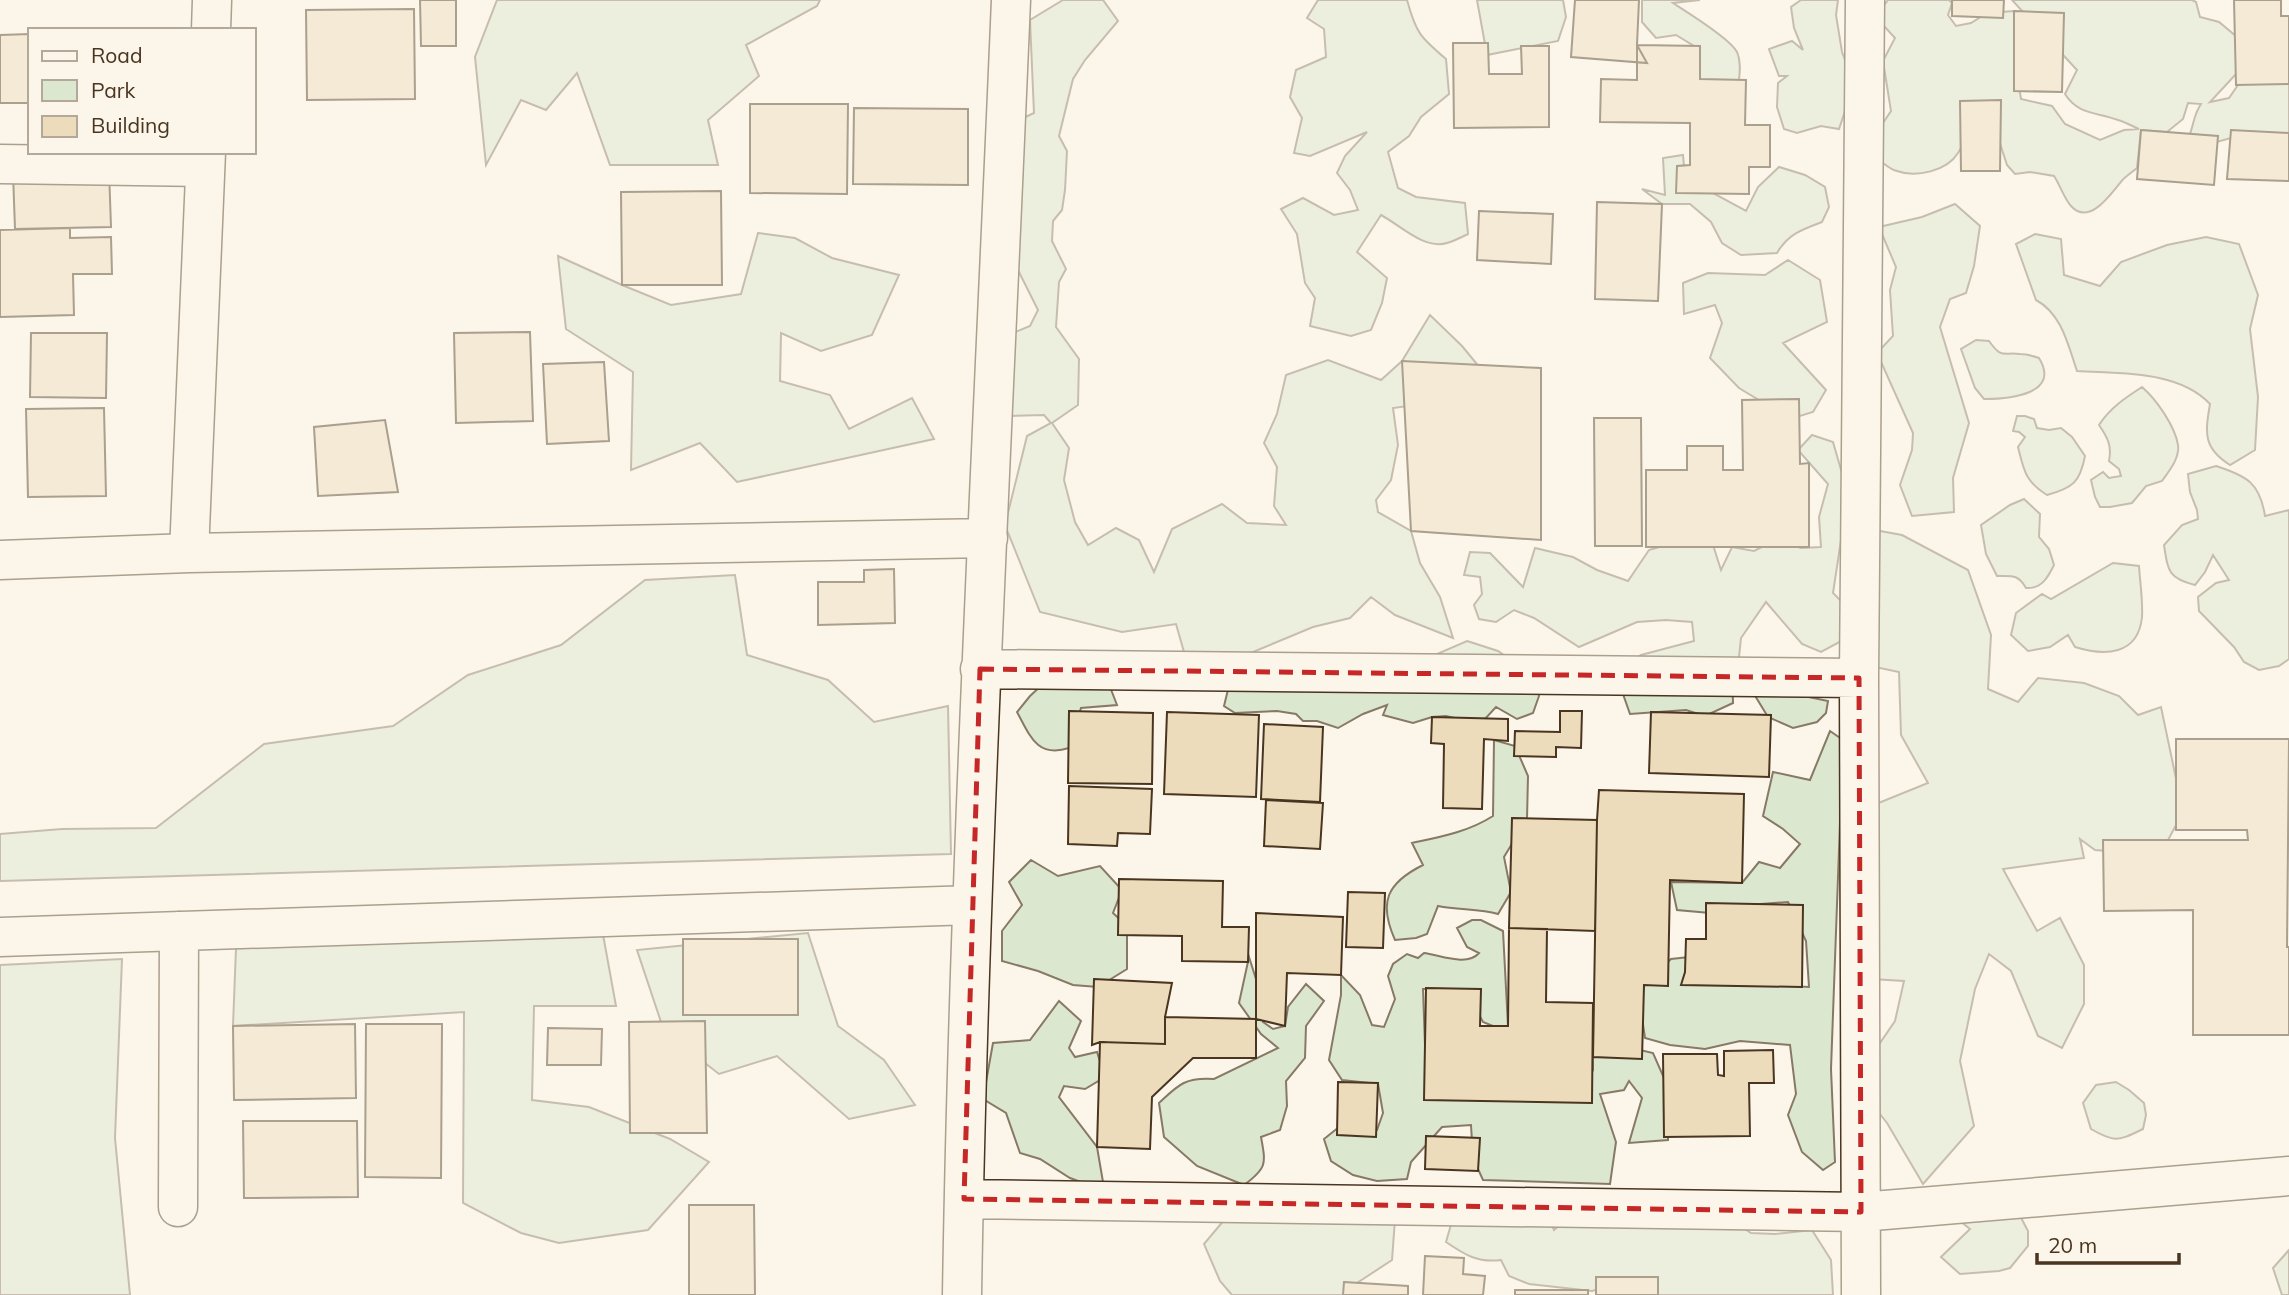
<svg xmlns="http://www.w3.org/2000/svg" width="2289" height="1295" viewBox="0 0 2289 1295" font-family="Mulish,sans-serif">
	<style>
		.green { fill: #dce7d0; stroke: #887966; stroke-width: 2 }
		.building { fill: #ecdcbc; stroke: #4a3520; stroke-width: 2 }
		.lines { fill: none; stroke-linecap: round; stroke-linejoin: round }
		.minor-casing { stroke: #4a3520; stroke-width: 41 }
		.minor { stroke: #fbf6e9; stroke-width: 38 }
		.marked { fill: none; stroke: #c62828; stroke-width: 5; stroke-dasharray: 14 9; stroke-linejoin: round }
	</style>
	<rect width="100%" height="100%" fill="#fbf6e9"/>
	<path class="green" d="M497 0H820L817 6 746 45 759 76 708 120 718 165H610L577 73 546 110 521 100 486 165 475 57Z
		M1063 0H1103L1118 21 1085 60 1073 79 1059 136 1067 151 1065 190 1062 210 1053 221 1052 241 1066 269 1059 282 1056 327 1079 359 1078 405 1052 423 1069 448 1064 480 1075 522 1088 545 1116 528 1139 540 1154 572 1172 529 1222 504 1247 523 1286 525 1274 506 1277 467 1264 443 1277 414 1286 375 1328 360 1381 380 1402 361 1430 315 1462 346 1481 369 1437 402 1393 408 1398 445 1391 480 1376 500 1378 512 1411 531 1420 563 1440 597 1453 638 1395 615 1371 597 1350 618 1313 627 1212 669 1186 659 1176 624 1122 632 1040 612 1005 525 1027 436 1051 423 1044 415 1010 416 1013 333 1030 326 1038 310 992 218 1021 119 1034 113 1030 20Z
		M1318 0H1407C1416 33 1420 37 1446 59L1449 94 1421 117 1409 136 1388 152 1398 188 1416 197 1465 203 1468 234C1462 237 1454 241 1447 243 1424 250 1400 225 1381 215L1357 252 1387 278 1382 303 1371 330 1351 336 1310 326 1315 298 1305 283 1297 234 1281 209 1303 198 1334 215 1358 210 1350 190 1337 173 1345 156 1367 132 1310 156 1294 153 1302 118 1290 97 1296 70 1326 57 1324 29 1307 18Z
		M1477 0H1563L1566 17 1558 41 1487 55Z
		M1642 0H1700L1673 3C1687 12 1731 39 1737 52 1741 61 1740 71 1739 80L1704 89 1689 71 1694 46 1676 35 1656 38 1642 22Z
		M1801 0H1838L1836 15 1842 52 1854 84 1839 129 1821 126 1797 133 1784 129 1777 107 1778 83 1787 76H1779L1769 49 1792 41 1803 50 1794 28 1791 7Z
		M1888 0H1949L1952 3 1948 15 1956 26 1971 23 1987 13 2014 11 2020 21 2018 80 2021 99 2052 106 2065 124 2100 140 2124 130 2139 129C2132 126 2125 122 2118 120 2097 112 2078 115 2065 94L2077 70 2012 0H2192L2196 2 2200 17 2219 22 2237 37 2236 74 2210 102 2229 98 2238 85 2289 71V138L2238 136 2213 143 2190 134C2194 123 2194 114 2201 104L2188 103 2183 119 2167 132 2141 130 2137 168C2131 173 2124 177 2120 183 2110 195 2089 226 2071 206 2064 198 2060 185 2054 176L2030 172 2015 174 2007 165 1995 128 1972 111C1968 124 1966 142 1958 153 1947 171 1916 178 1897 171 1892 170 1887 166 1883 163L1879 129 1891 111 1883 61 1895 38 1883 25 1878 13Z
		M1683 155 1685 178 1746 211 1758 187 1779 167 1805 175 1825 187 1829 207 1822 222C1803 229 1788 234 1777 253L1741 255 1722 243 1711 222 1690 204H1662L1642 189 1665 195 1663 158Z
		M1955 204 1980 226 1974 266 1966 293 1950 299 1940 327 1969 423 1953 478 1954 512 1912 516 1900 485 1912 450 1913 433 1877 353 1893 336 1890 290 1896 267 1879 227 1922 217Z
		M758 233 795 238 832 258 899 275 872 335 821 351 781 333 780 381 830 395 849 429 912 398 934 439 737 482 700 443 631 470 633 372 566 329 558 256 622 285 671 305 741 294Z
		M2035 234 2061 239 2064 275 2100 286 2121 262 2167 245 2206 237 2239 244 2258 295 2250 329 2258 397 2255 450 2230 465C2203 448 2205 433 2210 404 2178 370 2120 374 2077 371 2068 345 2062 314 2036 300L2016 244Z
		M1788 260 1820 280 1827 322 1783 343 1826 390 1813 412 1790 419 1739 388 1710 358 1722 323 1715 305 1684 314 1683 283 1708 273 1765 275Z
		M1976 340 1989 341C2002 359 2002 352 2020 354 2026 354 2033 356 2039 358 2061 394 2010 399 1984 399L1975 388 1961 349Z
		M2142 387C2156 399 2175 426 2178 445 2180 458 2169 471 2162 481L2146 486 2132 503 2110 507H2100L2095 497 2091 480 2103 472 2109 478 2121 476 2119 469 2109 461C2112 446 2108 438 2099 425 2110 408 2125 398 2142 387Z
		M2017 416H2025L2034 419 2037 428 2049 430 2061 428 2072 437 2085 456C2080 482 2073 488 2047 495 2025 481 2024 471 2018 447L2025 437 2019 432 2013 431Z
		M1812 435 1833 442 1848 494 1833 593 1849 609 1845 639 1821 652 1802 644 1766 602 1741 638 1739 657 1732 664 1733 703 1705 716 1686 710 1630 714 1616 674 1641 655 1694 641 1692 622 1666 620 1637 622 1579 647 1534 618 1514 610 1496 622 1479 619 1474 605 1482 594 1480 577 1464 575 1470 552 1490 553 1523 587 1535 548 1573 557 1597 570 1628 581 1649 550 1687 539 1713 545 1721 570 1732 547 1754 551 1776 540 1801 548 1821 547 1819 517 1828 484 1798 450Z
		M2216 466C2247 476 2260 483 2265 516L2289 510V659L2279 666 2259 670 2244 662 2234 647 2199 611 2198 597 2216 583 2229 580 2213 555 2205 572 2195 585C2168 578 2168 571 2164 545L2182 525 2198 519 2197 510 2190 492 2188 474Z
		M2024 499 2040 514 2039 537 2049 549 2054 565C2048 577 2042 589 2026 588 2018 574 2012 576 1997 576L1986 554 1981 525 2010 505Z
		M1869 529 1902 535 1968 570 1991 635 1988 689 2018 702 2038 678 2084 683 2119 696 2138 715 2161 707 2183 812 2160 855 2095 850 2080 839 2084 858 2003 869 2037 931 2060 918 2084 965V1004L2062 1048 2038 1036 2011 971 1989 954 1975 989 1960 1061 1974 1126 1923 1184 1887 1123 1854 1081 1895 1021 1904 981 1855 978 1876 804 1928 783 1901 735 1899 672 1875 667Z
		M2113 563 2139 566C2140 582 2143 601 2142 617 2138 656 2104 656 2075 647L2068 635 2050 647 2028 651 2011 635 2016 613 2042 594 2051 599Z
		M735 575 747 655 828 680 874 722 948 706 951 854 0 881V834L62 829 156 828 264 744 393 726 468 675 561 645 645 580Z
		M1467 641 1498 651 1537 679 1539 696 1533 713 1517 719 1496 707 1485 719 1476 723 1446 716 1432 717 1413 723 1383 715 1387 705 1363 714 1338 728 1317 721H1303L1296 714 1277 711 1235 713 1224 706 1233 669 1398 671Z
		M1055 673 1110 687 1117 705 1081 708 1069 748C1037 758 1030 736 1017 712L1030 696Z
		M1754 694 1799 695 1828 701 1826 713 1817 722 1793 728 1768 717Z
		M1830 731 1843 740 1831 1069 1835 1162 1823 1170 1802 1152 1788 1115 1796 1094 1790 1045 1740 1041 1705 1049 1670 1045 1645 1038 1641 1011 1644 985 1671 959 1717 954 1775 985 1809 987 1806 941 1788 902 1761 904 1710 913 1677 910 1671 882 1742 883 1759 862 1780 868 1800 844 1783 829 1763 816 1773 772 1810 780Z
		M1494 740 1515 746 1528 776 1527 819 1504 857 1511 892 1498 914C1479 909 1459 910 1438 906L1427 934 1416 938 1395 940C1378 902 1387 883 1423 865L1412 843C1440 837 1468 832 1493 816Z
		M1031 860 1058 876 1100 866 1122 890 1113 913 1127 926V969L1098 987 1073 985 1038 971 1002 961V931L1022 905 1009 882Z
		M1472 920H1481L1503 931 1508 1026 1505 1031 1483 1022C1465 988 1461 988 1423 989L1425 1046 1581 1093 1593 1070V1057L1636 1049 1653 1053 1668 1087V1140L1629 1143 1642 1098 1629 1081 1624 1090 1600 1094 1616 1142 1610 1184 1483 1180 1473 1158 1471 1125 1442 1127 1411 1162 1407 1179 1377 1181 1353 1175 1331 1161 1324 1139 1339 1127 1377 1130 1383 1113 1378 1084 1342 1080 1329 1060 1341 995V975L1360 995 1372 1025 1384 1027 1395 999 1388 976 1393 964 1407 954 1418 958 1424 953C1440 955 1467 967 1479 953L1467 947 1457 928Z
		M602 929 616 1006H534L532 1100 589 1107 670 1139 709 1162 648 1230 559 1243 521 1233 463 1203 464 1012 233 1026 236 948Z
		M808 933 838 1026 884 1060 915 1105 849 1119 777 1056 719 1074 664 1031 637 950Z
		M1249 957 1262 998 1263 1022 1273 1029 1285 1026 1288 1007 1306 984 1324 1001 1306 1026 1305 1058 1286 1081 1287 1106 1280 1130 1261 1137C1266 1164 1267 1168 1244 1185L1197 1166 1164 1137 1159 1103C1178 1085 1185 1077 1214 1079L1278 1048 1261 1034 1239 1003Z
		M122 959 115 1138 130 1295H0V965Z
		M1059 1001 1081 1021 1069 1048 1075 1057 1097 1052 1105 1077 1085 1089 1064 1086 1059 1097 1097 1147 1103 1182 1086 1184 1070 1178 1040 1159 1020 1153 1006 1113 983 1099 993 1043 1030 1040Z
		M2116 1082 2129 1090 2144 1103 2146 1115 2143 1129C2118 1141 2115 1143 2091 1129L2083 1103 2096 1085Z
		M2007 1191 2028 1231V1246L2010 1268 1999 1271 1960 1274 1941 1257 1970 1229 1950 1213Z
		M1595 1194 1710 1206 1751 1233 1775 1234 1812 1230 1831 1260 1833 1295H1655L1637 1278 1592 1291 1529 1284 1509 1276 1501 1260C1478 1263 1465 1255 1446 1242L1456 1207 1546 1211 1554 1230Z
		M1369 1202 1395 1219 1392 1260 1357 1283 1343 1295H1232L1220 1281 1204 1244 1225 1219 1309 1203 1335 1224Z
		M2289 1250V1295H2282L2273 1268Z"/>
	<path class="building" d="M420 0H456V46H421Z
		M1575 0H1639L1637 45 1647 63 1571 57Z
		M1952 0H2004L2003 18 1952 16Z
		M2234 0H2281V16H2289V84L2236 85Z
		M414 9 415 99 307 100 306 10Z
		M2014 11 2064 13 2062 92 2014 91Z
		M30 34V103H0V35Z
		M1453 43H1488L1489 74H1522L1521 46H1549V127L1454 128Z
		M1637 45 1700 46V79L1746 80 1745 125H1770V167H1749V194L1676 193 1677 166 1690 165V123L1600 122 1601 79 1637 80Z
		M2001 100 2000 171H1961L1960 101Z
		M750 104H848L847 194 750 193Z
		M854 108 968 109V185L853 184Z
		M2141 130 2218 136 2214 185 2137 179Z
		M2231 130 2289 133V181L2227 179Z
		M109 170 111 227 15 229 13 173Z
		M721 191 722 285H622L621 192Z
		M1597 202 1662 204 1658 301 1595 299Z
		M1479 211 1553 214 1551 264 1477 260Z
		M70 228V238L111 237 112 274H73L74 315 0 317V230Z
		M530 332 533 421 456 423 454 333Z
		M31 333H107L106 398 30 397Z
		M1402 361 1541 368V540L1411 531Z
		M604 362 609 441 547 444 543 364Z
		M1799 399 1800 464 1809 463V547H1646V470H1687V446H1723V470H1743L1742 400Z
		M104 408 106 496 28 497 26 409Z
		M1594 418H1641L1642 546H1595Z
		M385 420 398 492 318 496 314 427Z
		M894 569 895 623 818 625V582H864V570Z
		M1069 711 1153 713 1152 784 1068 783Z
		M1560 711H1582L1581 748 1556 747V757L1514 756 1515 731 1560 732Z
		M1167 712 1259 715 1256 797 1164 794Z
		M1651 712 1771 715 1769 777 1649 773Z
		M1432 717 1508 719V741L1484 739 1482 809 1443 808 1444 744 1431 743Z
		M1264 724 1323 727 1320 802 1261 799Z
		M2176 739H2289L2287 947H2289V1035H2193V910L2104 911 2103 840H2248L2247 830H2176Z
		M1069 786 1152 789 1150 834 1118 833 1117 846 1068 844Z
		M1599 790 1744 794 1742 883 1670 880 1668 986 1644 985 1642 1059 1593 1057 1597 820Z
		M1266 800 1323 803 1320 849 1264 846Z
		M1512 818 1597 820 1595 931 1509 928Z
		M1119 879 1223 881 1222 927H1249L1248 962 1182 961V936L1118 935Z
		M1348 892 1385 893 1383 948 1346 947Z
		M1706 903 1803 905 1802 987 1681 985 1685 972 1686 939H1706Z
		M1256 913 1343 917 1341 975 1287 973 1285 1026 1256 1019Z
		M1509 928 1547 929 1546 1002 1593 1003 1592 1103 1424 1100 1426 988 1481 989 1480 1026H1508Z
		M683 939H798V1015H683Z
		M1094 979 1172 983 1165 1017V1044L1100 1042 1092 1045Z
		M1165 1017 1256 1019V1058H1193L1152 1097 1150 1149 1097 1147 1100 1042 1165 1044Z
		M705 1021 707 1133H630L629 1022Z
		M355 1024 356 1098 234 1100 233 1026Z
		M366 1024H442L441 1178 365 1177Z
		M548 1028 602 1029 601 1065H547Z
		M1773 1050 1774 1083H1749L1750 1136 1664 1137 1663 1054H1717L1718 1075 1724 1076V1051Z
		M1338 1082 1378 1083 1376 1137 1337 1135Z
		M243 1121H357L358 1197 244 1198Z
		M1426 1136 1480 1138 1478 1171 1425 1169Z
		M689 1205H754L755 1295H689Z
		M1425 1256 1464 1258 1463 1274 1485 1276 1483 1295H1423Z
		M1596 1277H1658V1295H1596Z
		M1344 1282 1408 1286V1295H1343Z
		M1515 1290H1588V1295H1515Z"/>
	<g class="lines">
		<defs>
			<path id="minor" d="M211 30 212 0
				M0 164 205 167
				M189 553 206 152
				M0 560 189 553 988 538
				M980 669 1859 678
				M0 937 972 905
				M964 1199 1861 1212 2289 1176
				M178 1207 179 931
				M962 1295C969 863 993 432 1011 0
				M1861 1295 1859 678 1865 0"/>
		</defs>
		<use href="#minor" class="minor-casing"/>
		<use href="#minor" class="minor"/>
	</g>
	<path d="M0 0H2289V1295H0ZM980 669 1859 678 1861 1212 964 1199Z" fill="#fbf6e9" fill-opacity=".55" fill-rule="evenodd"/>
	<path class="marked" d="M980 669 1859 678 1861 1212 964 1199Z"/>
	<rect x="28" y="28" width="228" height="126" fill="#fbf6e9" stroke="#b4a999" stroke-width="2"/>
	<rect x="42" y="51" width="35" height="10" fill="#fbf6e9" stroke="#b4a999" stroke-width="2"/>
	<text x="91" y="63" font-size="21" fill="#4a3520">Road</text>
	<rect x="42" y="80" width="35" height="21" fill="#dce7d0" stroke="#b4a999" stroke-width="2"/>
	<text x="91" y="98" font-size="21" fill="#4a3520">Park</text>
	<rect x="42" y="116" width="35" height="21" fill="#ecdcbc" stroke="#b4a999" stroke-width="2"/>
	<text x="91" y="133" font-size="21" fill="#4a3520">Building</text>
	<path d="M2037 1253v10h142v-10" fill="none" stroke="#4a3520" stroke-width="3.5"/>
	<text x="2048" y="1253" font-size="21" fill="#4a3520" stroke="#fbf6e9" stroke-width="5" paint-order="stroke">20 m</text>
</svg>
